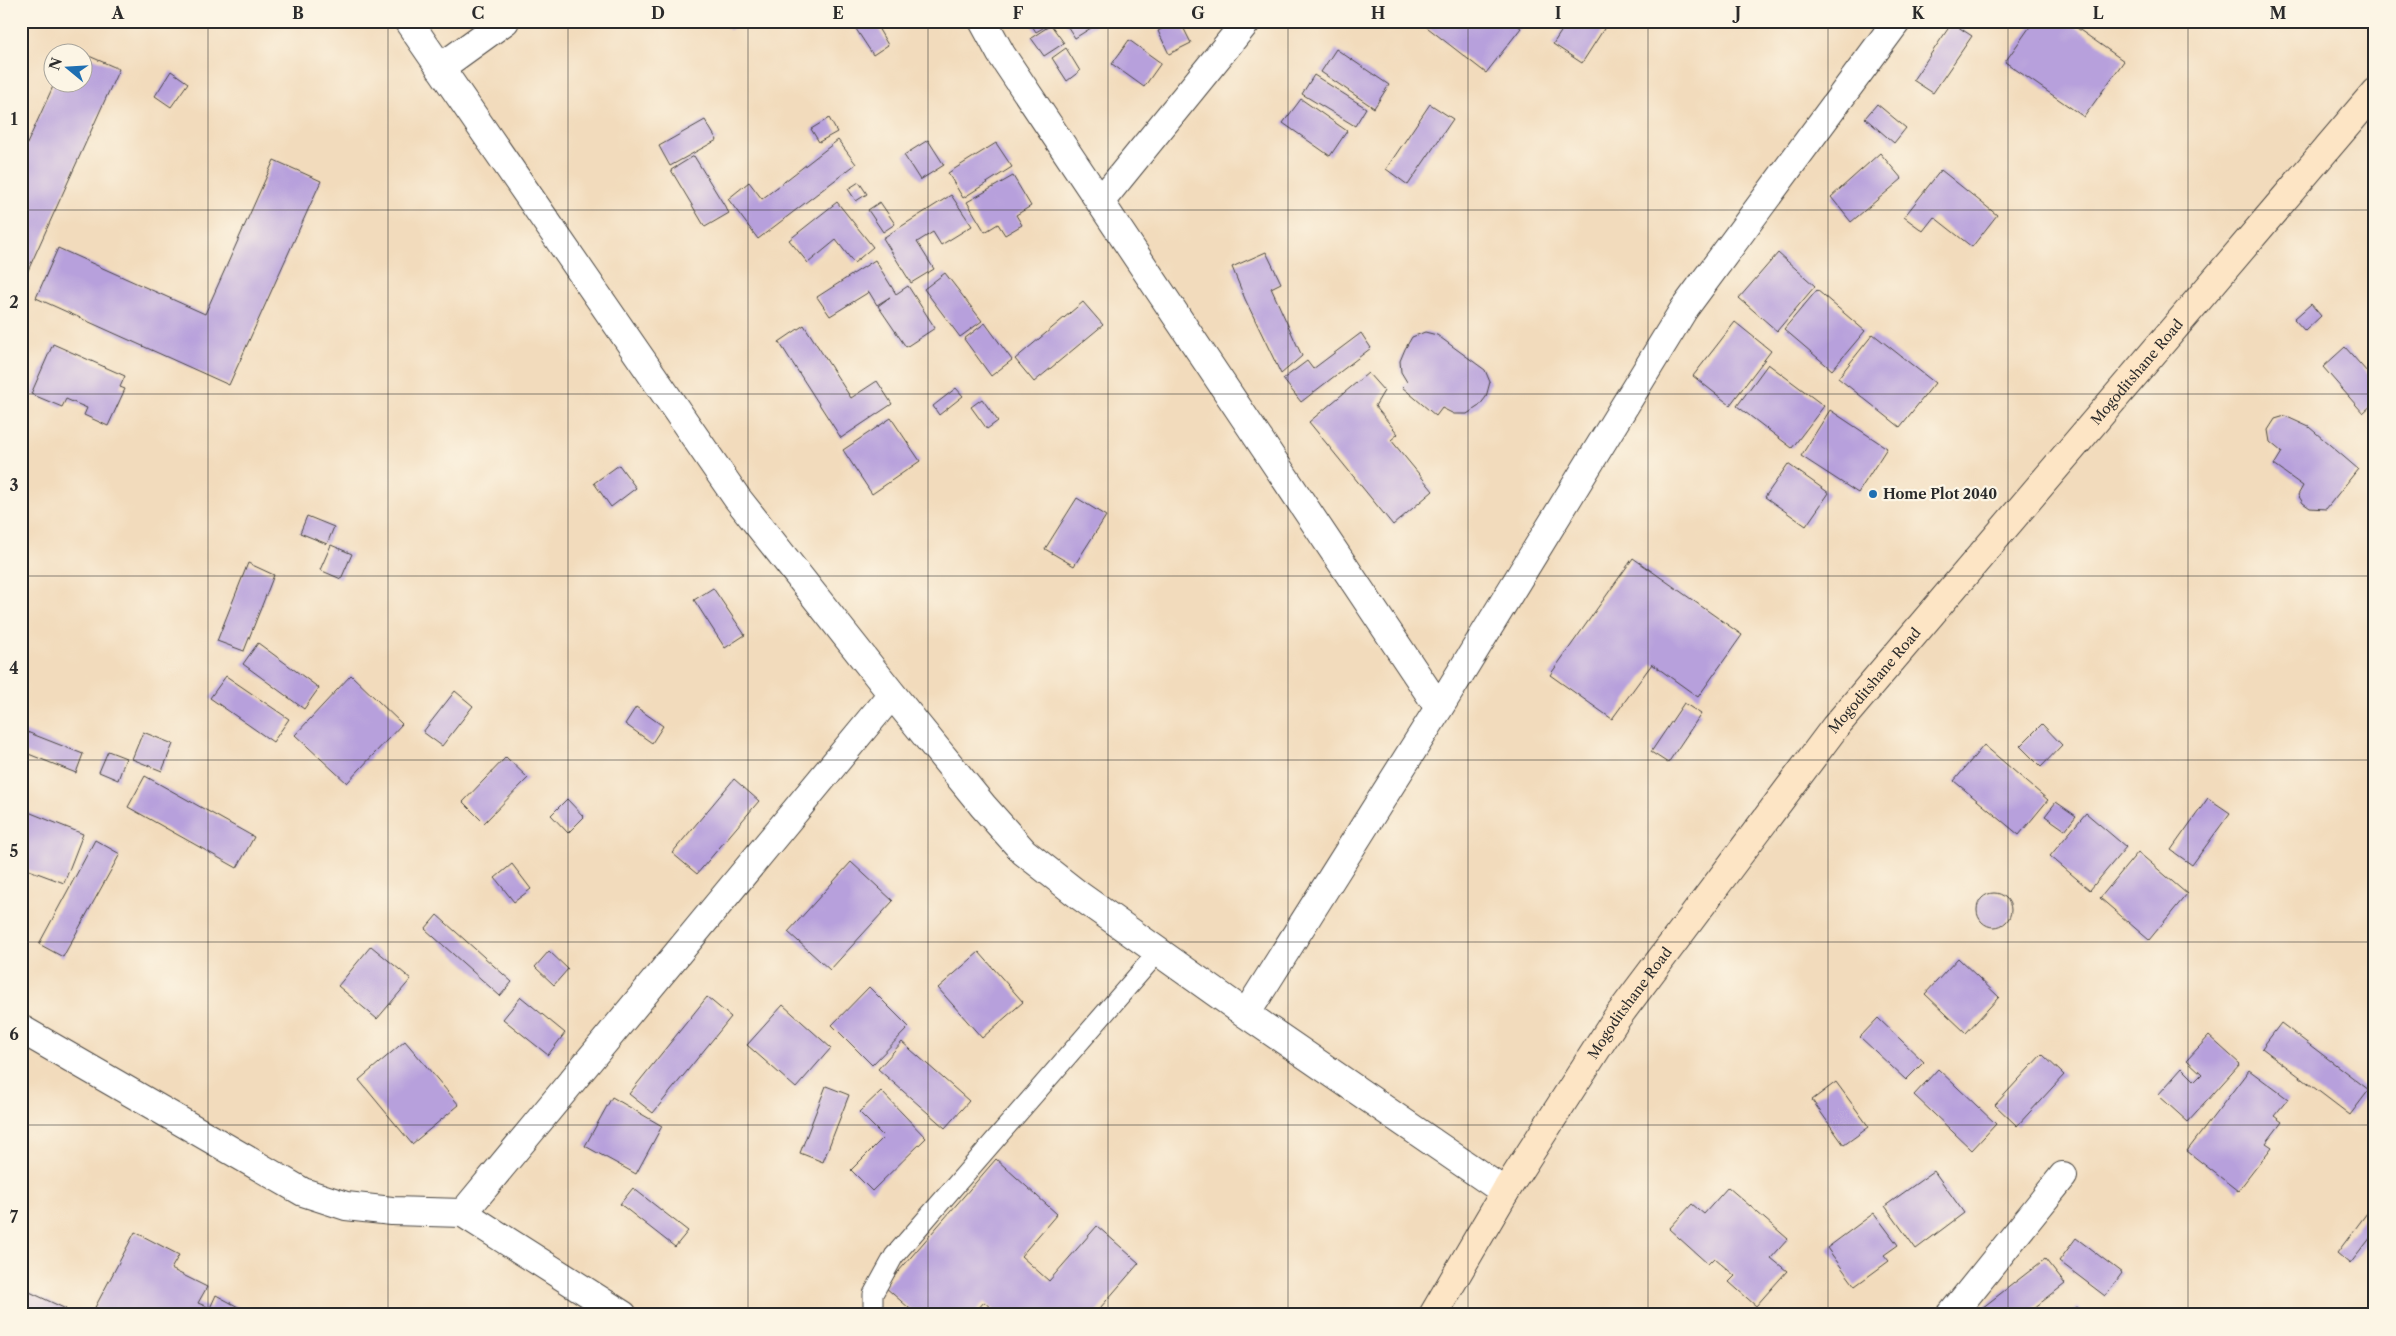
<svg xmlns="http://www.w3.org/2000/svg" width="2396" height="1336" viewBox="0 0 2396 1336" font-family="'Libre Caslon Text',serif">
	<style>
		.building { fill: #b7a0dc }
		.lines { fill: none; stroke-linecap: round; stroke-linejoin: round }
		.service-casing { stroke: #494541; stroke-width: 21 }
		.minor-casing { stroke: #494541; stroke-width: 30 }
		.secondary-casing { stroke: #494541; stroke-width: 30 }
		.service { stroke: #fff; stroke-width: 19 }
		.minor { stroke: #fff; stroke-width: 28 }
		.secondary { stroke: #fde5c5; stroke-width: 28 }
		.grid { fill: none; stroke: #2b2b2b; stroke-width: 1; stroke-opacity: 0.55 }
		.poi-dot { fill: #1f6fb2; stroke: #fcf5e5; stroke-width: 2 }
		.labels { text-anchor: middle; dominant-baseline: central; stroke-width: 4.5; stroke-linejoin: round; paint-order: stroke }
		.street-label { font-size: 14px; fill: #2b2b2b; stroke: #fcf5e5 }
		.poi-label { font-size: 14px; font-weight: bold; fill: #2b2b2b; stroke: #fcf5e5; text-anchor: start }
		.neatline { fill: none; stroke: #2b2b2b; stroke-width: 2 }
		.grid-label { font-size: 16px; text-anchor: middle; font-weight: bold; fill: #2b2b2b }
	</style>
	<rect width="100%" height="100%" fill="#fcf5e5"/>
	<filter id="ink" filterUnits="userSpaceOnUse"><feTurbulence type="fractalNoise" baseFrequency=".02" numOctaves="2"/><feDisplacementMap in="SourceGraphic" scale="10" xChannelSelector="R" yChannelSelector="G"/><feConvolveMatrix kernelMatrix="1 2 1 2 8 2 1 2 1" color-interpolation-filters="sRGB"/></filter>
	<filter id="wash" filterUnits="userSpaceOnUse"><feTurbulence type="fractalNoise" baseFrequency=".0096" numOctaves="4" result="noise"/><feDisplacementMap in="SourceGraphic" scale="20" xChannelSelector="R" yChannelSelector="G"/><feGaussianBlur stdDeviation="1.12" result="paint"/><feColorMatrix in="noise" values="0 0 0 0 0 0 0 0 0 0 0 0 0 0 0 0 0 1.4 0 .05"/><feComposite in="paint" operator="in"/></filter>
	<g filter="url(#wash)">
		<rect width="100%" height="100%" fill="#f2dbbc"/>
		<g id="blocks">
			<path class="building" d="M725 21H748L729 30Z
				M869 21H874L888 45 873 55 856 29Z
				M1029 21H1055L1036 32Z
				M1064 21H1102L1075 38Z
				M1176 21H1180L1191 43 1169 54 1158 31Z
				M1419 21H1512L1521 28 1486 73Z
				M1568 21H1609L1582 63 1553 44Z
				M2034 21H2067L2124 61 2084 117 2005 62Z
				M1952 23 1972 36 1933 93 1913 80Z
				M1051 25 1064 43 1044 56 1031 38Z
				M1129 40 1161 63 1144 87 1112 64Z
				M70 47 82 52H68Z
				M1066 48 1080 71 1067 81 1052 58Z
				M1336 49 1389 85 1374 108 1321 72Z
				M82 53 119 69 21 286V157L55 82H82Z
				M171 71 188 83 171 107 155 96Z
				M1314 75 1366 108 1355 126 1302 94Z
				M1301 99 1347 131 1330 156 1283 123Z
				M1430 104 1453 119 1408 185 1386 169Z
				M1877 104 1906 128 1894 143 1865 118Z
				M829 118 837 132 819 142 811 129Z
				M705 120 717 140 670 166 659 146Z
				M838 140 856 164 758 239 728 199 749 182 762 199Z
				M928 140 944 165 920 180 904 155Z
				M996 143 1012 167 963 198 948 173Z
				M1880 153 1902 179 1851 222 1831 197Z
				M694 156 729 213 705 227 671 170Z
				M274 160 321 181 229 385 36 298 58 248 205 314Z
				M1941 170 1997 215 1972 247 1934 217 1923 231 1904 217Z
				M1013 176 1031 206 1016 215 1022 225 1005 235 998 224 985 232 967 202Z
				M859 182 867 194 856 201 848 189Z
				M951 195 972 226 941 245 933 232 917 242 934 269 911 283 883 238Z
				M837 202 873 247 854 263 836 240 808 263 789 240Z
				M880 202 895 224 883 232 868 210Z
				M1266 252 1281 283 1271 288 1302 356 1281 374 1245 299 1232 267Z
				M1778 253 1815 286 1777 331 1739 298Z
				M875 260 896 294 908 286 935 328 906 347 878 306 890 297 877 305 869 292 830 316 817 297Z
				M945 273 982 321 960 337 924 289Z
				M1817 290 1865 331 1832 370 1784 329Z
				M1083 302 1103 325 1034 382 1015 359Z
				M2311 304 2321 316 2305 331 2294 319Z
				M1735 322 1771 351 1730 405 1693 376Z
				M985 323 1012 360 991 376 964 339Z
				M804 325 851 398 877 381 892 404 841 438 779 342Z
				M1425 332 1437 335 1485 370 1490 382 1486 397 1479 406 1467 414H1454L1442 408 1436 416 1402 387 1407 382 1401 372 1400 361 1405 349 1412 337Z
				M1361 333 1371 348 1301 402 1283 379 1307 361 1313 369Z
				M1873 334 1935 383 1900 427 1838 378Z
				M53 344 125 376 120 387 125 389 108 426 84 415 87 408 66 399 62 407 31 394Z
				M2345 347 2375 381V402L2363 413 2323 367Z
				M1768 364 1824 406 1792 448 1737 406Z
				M1368 373 1384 391 1375 406 1398 434 1391 440 1433 491 1393 525 1309 422Z
				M956 388 963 396 939 415 933 406Z
				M982 399 998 421 987 429 971 407Z
				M1830 410 1887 448 1858 493 1801 456Z
				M2285 416 2309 427 2358 469 2326 509 2310 508 2303 503 2298 495 2303 486 2274 465 2282 452 2270 442 2268 430 2275 419Z
				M891 418 920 461 872 494 843 450Z
				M1788 464 1829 493 1806 526 1765 497Z
				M619 465 636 488 611 507 594 483Z
				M1077 498 1106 516 1074 566 1045 549Z
				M307 516 334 527 327 544 300 533Z
				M331 545 352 554 341 579 320 570Z
				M1633 558 1742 635 1698 697 1652 664 1612 719 1550 675Z
				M248 563 274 575 244 651 217 641Z
				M713 588 745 635 725 648 694 600Z
				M258 643 319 688 304 709 243 664Z
				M351 675 402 724 347 783 295 735Z
				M226 676 289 719 273 742 210 698Z
				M455 691 473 706 442 746 423 732Z
				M1684 703 1701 714 1668 763 1651 752Z
				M636 707 663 726 652 743 625 724Z
				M2042 724 2062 745 2041 767 2020 746Z
				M22 730 83 754 76 773 21 751Z
				M143 732 173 744 162 771 132 759Z
				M1984 745 2048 800 2019 835 1954 781Z
				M108 751 126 758 118 780 99 772Z
				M506 757 528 778 484 823 463 802Z
				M145 776 254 837 237 868 128 807Z
				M734 779 759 801 697 874 672 853Z
				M2208 798 2230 813 2192 865 2171 850Z
				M567 799 584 817 568 833 551 815Z
				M2056 802 2076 816 2065 830 2045 816Z
				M21 809 83 834 64 883 21 867Z
				M2086 813 2126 847 2090 890 2050 856Z
				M95 840 120 854 63 957 39 944Z
				M2138 852 2187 894 2149 940 2100 898Z
				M851 862 893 901 830 970 788 932Z
				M512 864 531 889 514 902 495 878Z
				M1977 910a17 17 0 1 1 34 0a17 17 0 1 1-34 0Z
				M437 915 512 982 500 996 425 929Z
				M371 946 411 979 377 1019 338 986Z
				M549 951 568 969 554 985 535 967Z
				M979 952 1023 1002 982 1038 938 988Z
				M1958 958 1999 997 1966 1033 1925 994Z
				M869 987 909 1027 872 1065 832 1025Z
				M521 997 565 1033 548 1055 503 1019Z
				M707 997 731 1017 653 1113 629 1094Z
				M783 1005 831 1048 796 1088 747 1045Z
				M1878 1018 1924 1062 1906 1080 1860 1037Z
				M2281 1023 2369 1090 2350 1115 2262 1048Z
				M2209 1036 2240 1064 2188 1122 2158 1095 2182 1068 2195 1081 2202 1074 2187 1060Z
				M405 1041 459 1105 412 1144 359 1080Z
				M902 1042 969 1101 945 1128 878 1069Z
				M2042 1054 2064 1075 2017 1126 1995 1105Z
				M1938 1069 1996 1124 1972 1150 1914 1095Z
				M2249 1070 2288 1099 2274 1116 2282 1122 2266 1143 2272 1147 2238 1191 2187 1151Z
				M1836 1082 1869 1127 1844 1145 1812 1100Z
				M826 1086 849 1095 823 1162 800 1153Z
				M881 1091 926 1138 872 1191 851 1170 884 1137 859 1112Z
				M612 1097 662 1126 636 1174 585 1146Z
				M996 1159 1057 1214 1021 1256 1049 1281 1097 1226 1139 1263 1094 1315H999L984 1302 973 1315H917L885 1287Z
				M1934 1171 1964 1213 1916 1249 1885 1206Z
				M1728 1187 1788 1239 1771 1258 1787 1271 1756 1306 1729 1282 1735 1276 1714 1258 1708 1264 1669 1229 1692 1204 1704 1214Z
				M633 1188 688 1231 675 1247 620 1204Z
				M1874 1213 1898 1245 1884 1255 1889 1261 1855 1286 1827 1248Z
				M2367 1213 2375 1219V1232L2350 1264 2337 1253Z
				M135 1232 179 1255 171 1269 207 1287 198 1303 210 1308 216 1295 253 1315H91Z
				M2076 1238 2122 1273 2105 1296 2059 1261Z
				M2045 1259 2065 1284 2025 1315H1973Z
				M21 1288 66 1309 63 1315H21Z
				M2077 1307 2085 1315H2069Z"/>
		</g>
	</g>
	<g filter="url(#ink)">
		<use href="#blocks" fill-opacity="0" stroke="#494541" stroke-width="1"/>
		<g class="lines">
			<defs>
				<path id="service" d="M873 1315V1294L894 1256 1158 952"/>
				<path id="minor" d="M408 21 737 498 892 694 983 806 1024 852 1080 896 1246 1014 1505 1192
					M983 21 1001 54 1439 708
					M440 68 505 21
					M1100 202 1247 21
					M1246 1014 1439 708 1684 309 1897 21
					M21 1029 303 1192 346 1206 392 1211 463 1213 623 1315
					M463 1213 892 694
					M1951 1315 2063 1176"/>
				<g id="secondary">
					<path id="s1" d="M1433 1315 1505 1192 1616 1019 1835 727 2375 92"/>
				</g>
			</defs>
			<use href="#service" class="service-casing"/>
			<use href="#minor" class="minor-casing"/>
			<use href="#secondary" class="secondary-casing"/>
			<use href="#service" class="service"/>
			<use href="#minor" class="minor"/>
			<use href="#secondary" class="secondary"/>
		</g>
	</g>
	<path class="grid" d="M208 21V1315M388 21V1315M568 21V1315M748 21V1315M928 21V1315M1108 21V1315M1288 21V1315M1468 21V1315M1648 21V1315M1828 21V1315M2008 21V1315M2188 21V1315M21 210H2375M21 394H2375M21 576H2375M21 760H2375M21 942H2375M21 1125H2375"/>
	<circle class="poi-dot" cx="1873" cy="494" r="5"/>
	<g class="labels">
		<g class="street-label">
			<text stroke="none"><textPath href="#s1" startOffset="1179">Mogoditshane Road</textPath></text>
			<text stroke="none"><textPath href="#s1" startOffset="774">Mogoditshane Road</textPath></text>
			<text stroke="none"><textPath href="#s1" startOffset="369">Mogoditshane Road</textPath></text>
		</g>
		<g class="poi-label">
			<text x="1883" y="494">Home Plot 2040</text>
		</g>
	</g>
	<rect width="2396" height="1336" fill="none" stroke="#fcf5e5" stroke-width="55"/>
	<g transform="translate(68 68) rotate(288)"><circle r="24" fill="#fcf5e5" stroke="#a8a49b"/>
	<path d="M0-4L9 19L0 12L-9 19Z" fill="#1f6fb2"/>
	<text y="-8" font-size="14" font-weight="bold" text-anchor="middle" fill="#2b2b2b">N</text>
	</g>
	<rect x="28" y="28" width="2340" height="1280" class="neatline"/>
	<g class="grid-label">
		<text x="118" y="19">A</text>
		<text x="298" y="19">B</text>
		<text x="478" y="19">C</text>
		<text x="658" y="19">D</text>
		<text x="838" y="19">E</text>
		<text x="1018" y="19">F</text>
		<text x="1198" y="19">G</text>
		<text x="1378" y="19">H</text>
		<text x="1558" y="19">I</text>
		<text x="1738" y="19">J</text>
		<text x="1918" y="19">K</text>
		<text x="2098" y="19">L</text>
		<text x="2278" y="19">M</text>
		<text x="14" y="125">1</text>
		<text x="14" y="308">2</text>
		<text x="14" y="491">3</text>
		<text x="14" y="674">4</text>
		<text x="14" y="857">5</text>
		<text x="14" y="1040">6</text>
		<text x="14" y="1223">7</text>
	</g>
</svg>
